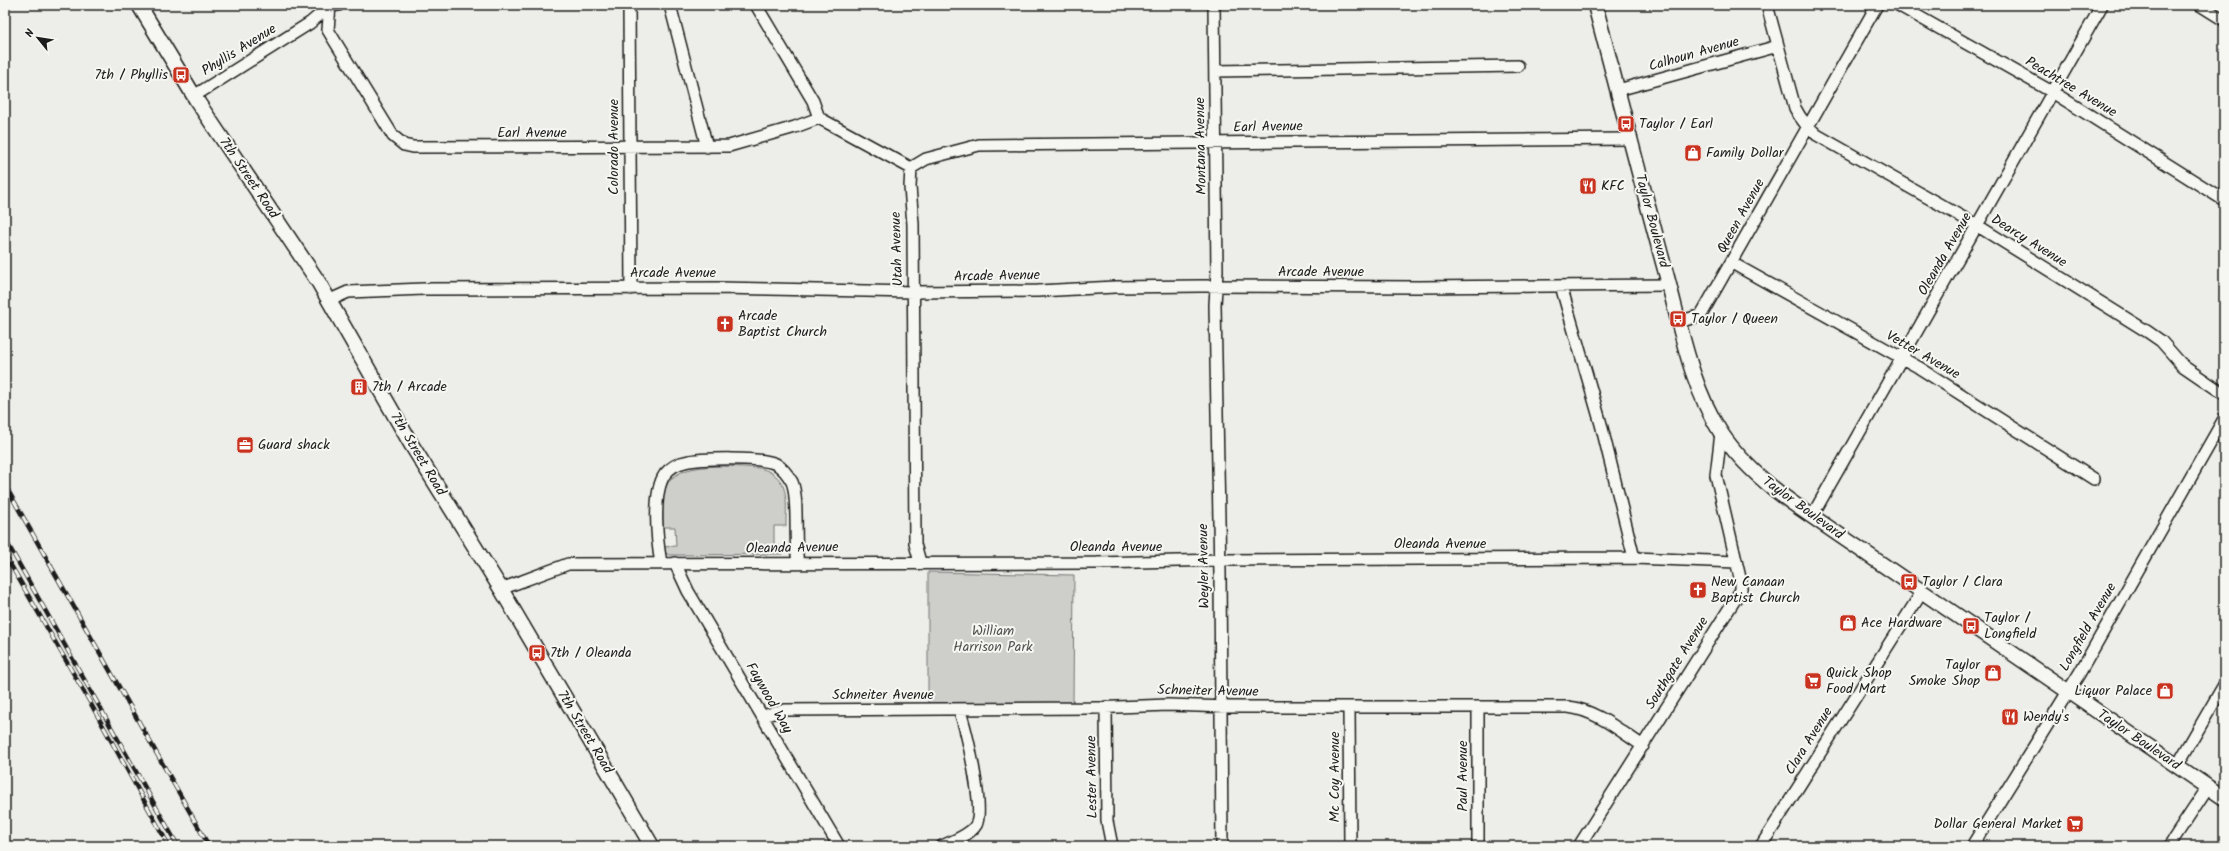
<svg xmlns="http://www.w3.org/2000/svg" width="2229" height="851" viewBox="0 0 2229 851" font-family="Kalam,sans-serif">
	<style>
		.green { fill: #cececb; stroke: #757574 }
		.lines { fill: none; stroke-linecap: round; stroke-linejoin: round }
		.minor-casing { stroke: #1c1c1c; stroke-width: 14 }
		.major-casing { stroke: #1c1c1c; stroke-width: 17 }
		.minor { stroke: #f6f6f2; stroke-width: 11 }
		.major { stroke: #f6f6f2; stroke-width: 14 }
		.rail-casing { stroke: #1c1c1c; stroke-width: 4.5 }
		.rail { stroke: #f6f6f2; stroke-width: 3; stroke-dasharray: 9; stroke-linecap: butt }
		.labels { text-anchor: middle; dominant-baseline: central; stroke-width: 4; stroke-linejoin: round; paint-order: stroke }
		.street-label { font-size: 14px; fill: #1c1c1c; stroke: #f6f6f2 }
		.poi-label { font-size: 14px; fill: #1c1c1c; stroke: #f6f6f2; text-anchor: start }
		.park-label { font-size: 14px; fill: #515151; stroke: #f6f6f2 }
	</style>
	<rect width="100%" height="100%" fill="#edede9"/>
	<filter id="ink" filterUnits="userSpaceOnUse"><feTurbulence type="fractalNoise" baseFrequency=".025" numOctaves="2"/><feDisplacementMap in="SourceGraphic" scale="8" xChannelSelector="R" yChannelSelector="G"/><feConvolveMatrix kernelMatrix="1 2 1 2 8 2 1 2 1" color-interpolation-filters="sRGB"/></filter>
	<g filter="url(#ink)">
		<path class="green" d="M760 468C791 477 786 500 786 526H774V546H786L783 554 679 555H669L664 552V547L676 546 675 527H663C663 514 661 499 666 487 676 459 736 467 760 468Z
			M928 572 1074 575 1073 703 928 704Z"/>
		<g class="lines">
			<defs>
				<path id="minor" d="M330 5 328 30 393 136 404 145 413 147 729 146 795 127 819 118
					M629 5 631 289
					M670 5 707 147
					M756 5 813 101 819 118 911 168
					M1214 5 1217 271 1215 305 1220 574 1222 846
					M1767 5 1795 108C1801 120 1807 126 1817 135L1978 226 2148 332 2161 341 2183 366 2224 394
					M1898 5 2054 93 2224 200
					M2200 5 2224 20
					M1215 71 1518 66
					M1618 90 1778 46
					M194 96 310 23 330 6 339 5
					M911 168 926 159 979 145 1630 139
					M911 168 910 187 913 224 915 544 920 562
					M1732 263 1918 367 2094 479
					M1561 286 1601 424 1634 558
					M328 301 348 292 424 289 720 288 914 292 1038 291 1115 287 1200 286 1419 287 1669 285
					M1679 322 1701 315 1877 5
					M1812 516 2102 5
					M661 563C657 542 652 492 665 474 670 468 678 463 685 462 701 458 763 457 776 464 783 468 788 475 792 482 799 498 794 541 798 563
					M675 563 688 591 839 846
					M501 589 568 564 1097 563 1219 560 1634 558 1736 562
					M1106 707 1107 821 1112 846
					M1349 707 1350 846
					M1478 707V846
					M762 716 785 710 1092 708 1168 705 1228 707H1568C1596 710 1620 731 1643 746
					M2177 766 2224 685
					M942 846C953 841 970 835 976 825 985 809 966 728 959 709
					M1579 846 1741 590V582L1716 475 1721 433
					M1761 846 1922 592
					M1972 846 2079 674 2224 419
					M2169 846 2208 787"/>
				<path id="major" d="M139 5 197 101 319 283 411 444 501 589 652 846
					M1595 5C1619 95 1642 186 1667 277 1681 329 1691 386 1721 433 1740 461 1767 485 1794 504L2224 798"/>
			</defs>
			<use href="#minor" class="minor-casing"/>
			<use href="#major" class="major-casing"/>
			<use href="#minor" class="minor"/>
			<use href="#major" class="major"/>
			<defs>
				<path id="rail" d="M5 485 209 846
					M5 539 178 846
					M5 555 91 704 169 846"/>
			</defs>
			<use href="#rail" class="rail-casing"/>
			<use href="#rail" class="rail"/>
		</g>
	</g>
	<defs>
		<symbol id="bus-square" viewBox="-11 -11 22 22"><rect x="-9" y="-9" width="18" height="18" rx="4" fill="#c8321e" stroke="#f6f6f2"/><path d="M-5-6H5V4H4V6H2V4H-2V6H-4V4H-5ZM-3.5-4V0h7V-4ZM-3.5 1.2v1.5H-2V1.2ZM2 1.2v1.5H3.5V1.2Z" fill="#fff"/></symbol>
		<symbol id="shop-square" viewBox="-11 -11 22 22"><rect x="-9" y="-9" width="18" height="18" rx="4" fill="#c8321e" stroke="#f6f6f2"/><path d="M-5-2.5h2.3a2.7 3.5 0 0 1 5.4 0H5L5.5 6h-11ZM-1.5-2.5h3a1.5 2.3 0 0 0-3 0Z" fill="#fff"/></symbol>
		<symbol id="restaurant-square" viewBox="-11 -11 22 22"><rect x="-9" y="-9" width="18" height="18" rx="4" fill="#c8321e" stroke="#f6f6f2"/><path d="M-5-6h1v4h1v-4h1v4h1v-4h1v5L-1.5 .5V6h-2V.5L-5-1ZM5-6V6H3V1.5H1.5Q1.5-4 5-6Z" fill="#fff"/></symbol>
		<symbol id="church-square" viewBox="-11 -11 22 22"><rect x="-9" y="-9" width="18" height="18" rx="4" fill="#c8321e" stroke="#f6f6f2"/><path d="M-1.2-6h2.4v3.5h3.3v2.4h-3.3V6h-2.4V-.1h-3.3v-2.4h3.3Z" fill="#fff"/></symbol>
		<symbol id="building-square" viewBox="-11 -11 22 22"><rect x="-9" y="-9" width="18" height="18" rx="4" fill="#c8321e" stroke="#f6f6f2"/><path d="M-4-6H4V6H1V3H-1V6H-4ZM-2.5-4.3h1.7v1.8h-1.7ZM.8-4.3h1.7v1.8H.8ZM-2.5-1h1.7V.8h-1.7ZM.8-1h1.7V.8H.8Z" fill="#fff"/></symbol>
		<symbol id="office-square" viewBox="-11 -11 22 22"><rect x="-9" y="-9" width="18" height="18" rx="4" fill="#c8321e" stroke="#f6f6f2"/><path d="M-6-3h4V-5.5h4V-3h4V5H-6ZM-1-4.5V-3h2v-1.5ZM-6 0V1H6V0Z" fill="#fff"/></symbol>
		<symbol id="supermarket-square" viewBox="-11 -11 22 22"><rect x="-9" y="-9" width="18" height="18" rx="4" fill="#c8321e" stroke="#f6f6f2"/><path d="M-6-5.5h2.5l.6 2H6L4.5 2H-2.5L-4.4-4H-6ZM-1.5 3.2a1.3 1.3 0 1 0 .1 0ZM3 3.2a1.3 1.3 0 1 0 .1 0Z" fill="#fff"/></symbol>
	</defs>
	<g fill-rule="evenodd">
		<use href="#bus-square" x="171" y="65" width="20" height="20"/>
		<use href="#bus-square" x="1616" y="114" width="20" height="20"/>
		<use href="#shop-square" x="1683" y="143" width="20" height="20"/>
		<use href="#restaurant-square" x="1578" y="176" width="20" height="20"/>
		<use href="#bus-square" x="1668" y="309" width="20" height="20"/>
		<use href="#church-square" x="715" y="314" width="20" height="20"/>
		<use href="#building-square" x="349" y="377" width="20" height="20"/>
		<use href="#office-square" x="235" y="435" width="20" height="20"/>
		<use href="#bus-square" x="1899" y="572" width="20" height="20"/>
		<use href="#church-square" x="1688" y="580" width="20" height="20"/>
		<use href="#shop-square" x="1838" y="613" width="20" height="20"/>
		<use href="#bus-square" x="1961" y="616" width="20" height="20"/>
		<use href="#bus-square" x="527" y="643" width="20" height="20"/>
		<use href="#shop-square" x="1983" y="663" width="20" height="20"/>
		<use href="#supermarket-square" x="1803" y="671" width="20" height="20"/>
		<use href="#shop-square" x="2155" y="681" width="20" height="20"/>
		<use href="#restaurant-square" x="2000" y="707" width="20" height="20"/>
		<use href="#supermarket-square" x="2065" y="814" width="20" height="20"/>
	</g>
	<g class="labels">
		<g class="street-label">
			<text transform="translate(239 50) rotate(-32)">Phyllis Avenue</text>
			<text transform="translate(1694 54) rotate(-16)">Calhoun Avenue</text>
			<text transform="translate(2071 87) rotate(31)">Peachtree Avenue</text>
			<text transform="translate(1268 127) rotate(-1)">Earl Avenue</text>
			<text x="532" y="133">Earl Avenue</text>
			<text transform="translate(1201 146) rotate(-91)">Montana Avenue</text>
			<text transform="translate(614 147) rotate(-90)">Colorado Avenue</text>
			<text transform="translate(249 178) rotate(56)">7th Street Road</text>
			<text transform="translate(1741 216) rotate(-61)">Queen Avenue</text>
			<text transform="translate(1652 221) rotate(75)">Taylor Boulevard</text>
			<text transform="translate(2029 241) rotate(32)">Dearcy Avenue</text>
			<text transform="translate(897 249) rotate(-92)">Utah Avenue</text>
			<text transform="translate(1945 254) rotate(-60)">Oleanda Avenue</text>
			<text x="1321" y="272">Arcade Avenue</text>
			<text x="673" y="273">Arcade Avenue</text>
			<text transform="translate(997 276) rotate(-1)">Arcade Avenue</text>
			<text transform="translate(1923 355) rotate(30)">Vetter Avenue</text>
			<text transform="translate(418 454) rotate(59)">7th Street Road</text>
			<text transform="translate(1803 508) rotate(36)">Taylor Boulevard</text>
			<text x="1440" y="544">Oleanda Avenue</text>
			<text x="1116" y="547">Oleanda Avenue</text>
			<text transform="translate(792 548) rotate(-1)">Oleanda Avenue</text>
			<text transform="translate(1204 566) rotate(-91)">Weyler Avenue</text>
			<text transform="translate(2088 627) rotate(-60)">Longfield Avenue</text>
			<text transform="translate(1677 663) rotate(-58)">Southgate Avenue</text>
			<text transform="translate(1208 691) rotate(1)">Schneiter Avenue</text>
			<text x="883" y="695">Schneiter Avenue</text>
			<text transform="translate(769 698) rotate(60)">Faywood Way</text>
			<text transform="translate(585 732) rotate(59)">7th Street Road</text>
			<text transform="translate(2139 740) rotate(34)">Taylor Boulevard</text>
			<text transform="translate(1809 741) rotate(-58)">Clara Avenue</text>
			<text transform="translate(1463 776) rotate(-90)">Paul Avenue</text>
			<text transform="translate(1092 777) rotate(-91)">Lester Avenue</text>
			<text transform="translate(1335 777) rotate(-90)">Mc Coy Avenue</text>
		</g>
		<g class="poi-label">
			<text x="168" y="75" text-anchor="end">7th / Phyllis</text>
			<text x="1639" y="124">Taylor / Earl</text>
			<text x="1706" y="153">Family Dollar</text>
			<text x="1601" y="186">KFC</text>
			<text x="738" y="316">Arcade<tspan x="738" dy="16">Baptist Church</tspan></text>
			<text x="1691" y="319">Taylor / Queen</text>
			<text x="372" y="387">7th / Arcade</text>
			<text x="258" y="445">Guard shack</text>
			<text x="1711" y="582">New Canaan<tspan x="1711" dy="16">Baptist Church</tspan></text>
			<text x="1922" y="582">Taylor / Clara</text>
			<text x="1984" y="618">Taylor /<tspan x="1984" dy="16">Longfield</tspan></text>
			<text x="1861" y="623">Ace Hardware</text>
			<text x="550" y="653">7th / Oleanda</text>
			<text x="1980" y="665" text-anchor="end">Taylor<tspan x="1980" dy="16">Smoke Shop</tspan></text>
			<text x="1826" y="673">Quick Shop<tspan x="1826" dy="16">Food Mart</tspan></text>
			<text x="2152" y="691" text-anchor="end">Liquor Palace</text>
			<text x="2023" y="717">Wendy's</text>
			<text x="2062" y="824" text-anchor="end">Dollar General Market</text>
		</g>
		<g class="park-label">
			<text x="993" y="631">William<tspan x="993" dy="16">Harrison Park</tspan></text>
		</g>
	</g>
	<rect width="2229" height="851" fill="none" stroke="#f6f6f2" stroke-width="20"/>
	<rect x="10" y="10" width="2209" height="831" fill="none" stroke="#1c1c1c" stroke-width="1.5" filter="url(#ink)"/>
	<g transform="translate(38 38) rotate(300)" stroke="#f6f6f2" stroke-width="3" paint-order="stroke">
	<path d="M0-3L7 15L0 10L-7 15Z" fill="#1c1c1c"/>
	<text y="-6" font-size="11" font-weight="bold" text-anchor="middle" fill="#1c1c1c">N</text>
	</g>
</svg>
